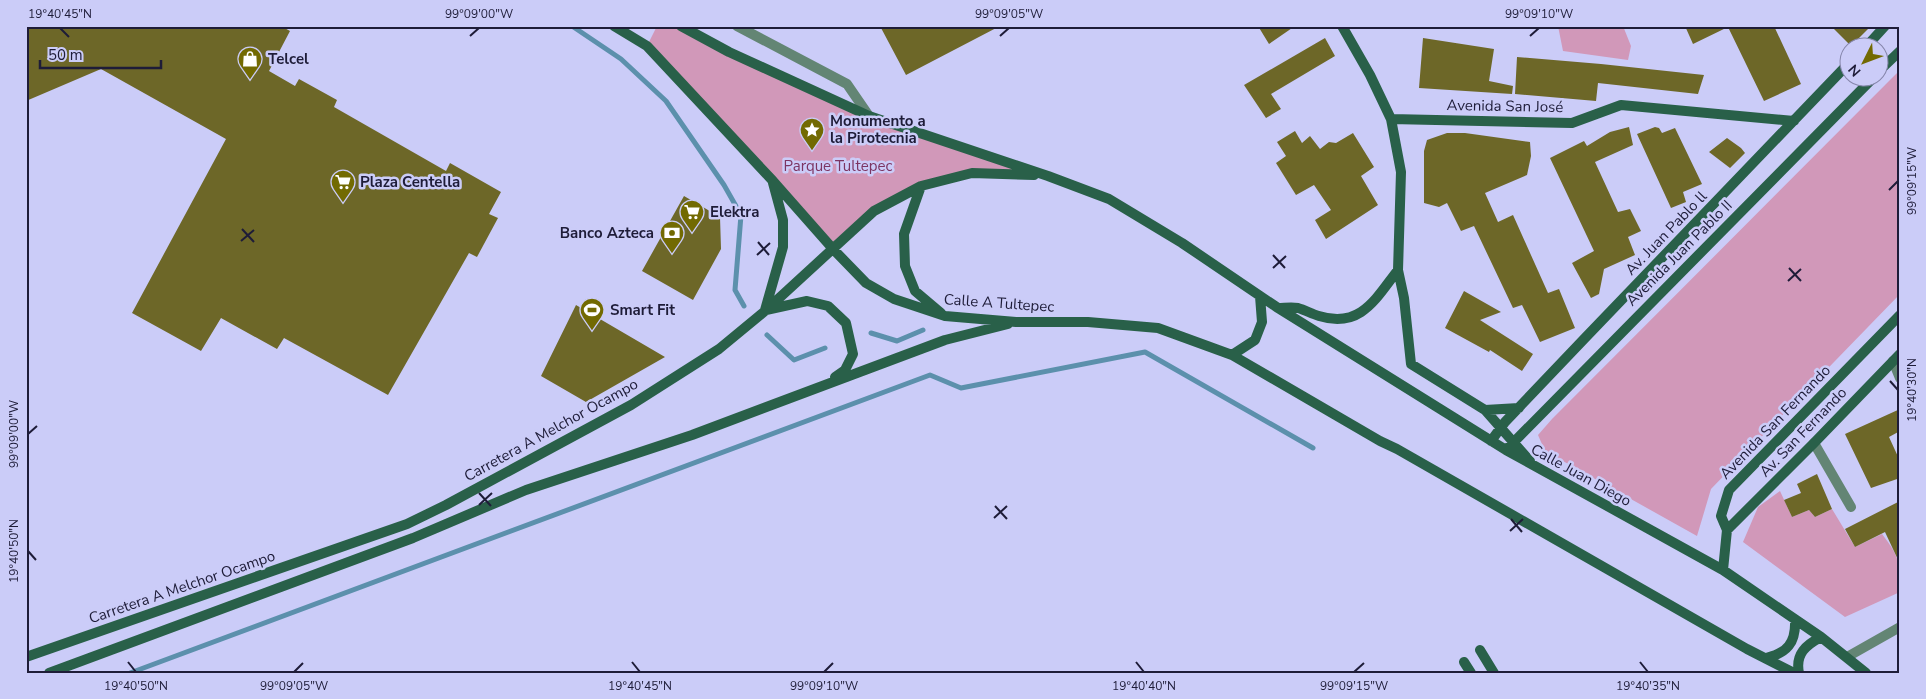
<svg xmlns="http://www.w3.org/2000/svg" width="1926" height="699" viewBox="0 0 1926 699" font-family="'Nunito Sans',sans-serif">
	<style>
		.green { fill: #d198b9 }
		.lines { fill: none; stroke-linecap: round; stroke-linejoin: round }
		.stream { stroke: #5c90ac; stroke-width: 5 }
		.building { fill: #6d6728 }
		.street { stroke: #638574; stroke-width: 10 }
		.secondary { stroke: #296049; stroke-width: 10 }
		.ticks { fill: none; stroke: #1e1c38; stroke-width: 2 }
		.labels { text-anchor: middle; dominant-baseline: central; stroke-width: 5; stroke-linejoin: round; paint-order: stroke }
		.poi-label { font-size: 15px; font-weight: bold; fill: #1e1c38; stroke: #cbccf8; text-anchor: start }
		.street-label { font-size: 15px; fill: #1e1c38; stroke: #cbccf8 }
		.park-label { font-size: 15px; fill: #7c3462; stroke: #cbccf8 }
		.neatline { fill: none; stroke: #1e1c38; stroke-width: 2 }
		.ticks-label { font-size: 12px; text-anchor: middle; fill: #1e1c38 }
	</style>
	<rect width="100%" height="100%" fill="#cbccf8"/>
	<path class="green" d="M657 26H683L902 132 1045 176 972 173 927 182 874 211 833 248 647 46Z
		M1558 26H1623L1631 46 1628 60 1563 51Z
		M1900 70V294L1711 489 1697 536 1545 451 1538 435 1552 419Z
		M1780 491 1792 517 1809 510 1815 517 1832 509 1855 547 1882 534C1900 557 1900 564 1900 592L1845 617 1743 542 1758 507Z"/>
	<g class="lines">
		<path class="stream" d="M572 26 621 59 666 101 724 185 741 215 735 290 744 306
			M871 333 897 341 923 330
			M767 335 794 360 825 348
			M130 673 930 375 961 388 1145 352 1313 448"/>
	</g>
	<path class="building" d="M26 26H281L290 31 269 71 295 86 299 79 337 100 334 107 446 171 450 163 501 192 489 214 498 218 477 257 469 253 388 395 284 338 277 349 221 318 201 351 132 313 226 139 101 69 26 101Z
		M880 26H1000L906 75Z
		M1258 26H1295L1269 44Z
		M1685 26H1774L1801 84 1764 101 1728 27 1693 44Z
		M1831 26H1871L1851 46Z
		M1325 38 1335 56 1271 94 1281 109 1266 118 1244 85Z
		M1423 38 1494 49 1489 81 1513 86 1512 94 1419 88Z
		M1517 57 1601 64 1704 75 1698 94 1598 83 1596 101 1515 94Z
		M1629 127 1633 145 1595 162 1618 212 1630 209 1641 231 1628 237 1635 255 1604 269 1599 294 1591 298 1572 263 1594 251 1550 158 1584 141 1587 146 1610 132Z
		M1655 127 1659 128 1662 133 1675 128 1702 184 1683 192 1686 202 1671 208 1637 134Z
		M1295 131 1302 143 1310 136 1320 149 1329 142 1336 143 1353 133 1374 167 1361 176 1378 205 1326 239 1315 220 1331 210 1314 185 1296 195 1276 163 1286 156 1277 142Z
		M1447 133H1465L1530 142 1531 156 1527 175 1485 193 1498 222 1513 215 1548 293 1559 289 1575 328 1540 342 1522 305 1513 308 1474 226 1461 231 1447 203 1439 207 1424 203V151L1427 140Z
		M1727 138 1741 148 1745 153 1730 168 1709 152Z
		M684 196 720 217 721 249 693 300 642 271Z
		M1464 291 1501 312 1480 320 1533 354 1522 371 1490 350 1489 352 1445 328Z
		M576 305 665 357 586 402 541 376Z
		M1900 409V431L1889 437 1900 461V478L1871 488 1845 434Z
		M1817 474 1832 509 1815 517 1809 510 1792 517 1784 500 1801 493 1797 484Z
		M1900 501V564L1885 532 1855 547 1845 529Z"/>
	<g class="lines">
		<path class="street" d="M737 26 847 84 869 116
			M1893 361 1900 378
			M1814 443 1851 507
			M1847 657 1900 627"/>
		<path class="secondary" d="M614 26 647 46 773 181 833 249 866 283 894 299 945 316 1016 322H1088L1158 328 1232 355 1380 441 1397 449 1747 649 1794 673
			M681 26 729 52 869 116 1048 176 1109 199 1182 243 1278 308 1506 450 1723 570 1821 637 1866 673
			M1342 26 1370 75 1391 119 1401 172 1398 270 1404 298 1411 364 1485 410 1530 461
			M1865 48 1885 26
			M1878 72 1900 51
			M1391 119 1572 123 1621 105 1794 121
			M921 186 904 234 905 266 915 291 941 313
			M1278 308C1284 308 1292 307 1298 308 1305 310 1312 314 1319 316 1361 329 1376 298 1398 270
			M765 310 783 247V220L773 183
			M766 310 807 301 828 306 846 323 853 354 845 370 835 377
			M1232 355 1255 340 1262 322 1260 296
			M1485 410 1519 408
			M1491 441 1505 422 1585 338 1848 64
			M1506 450 1873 78
			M1727 530 1814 443 1900 354
			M1723 570 1727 530 1721 516 1729 490 1900 315
			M1480 650 1494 673
			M26 657 407 524 446 505 631 405 719 349 765 311 874 211 921 186 972 173 1034 175
			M1766 658C1787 653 1796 643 1795 620
			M1464 662 1471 673
			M49 673 413 538 526 490 692 435 945 340 1008 324
			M1799 673C1795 654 1806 645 1821 637"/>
	</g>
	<path class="ticks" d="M60 28 69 37M470 36 479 28M1000 36 1009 28M1530 36 1539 28M1889 190 1898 181M242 229 254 242M241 241 254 230M758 242 769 255M757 255 770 243M1273 255 1285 268M1273 268 1286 256M1789 268 1801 281M1788 281 1801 269M1890 381 1898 390M28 434 37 426M479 493 491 506M479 505 492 493M995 506 1007 519M994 518 1007 506M1511 519 1522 532M1510 531 1523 519M28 551 36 560M128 662 136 672M632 662 640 672M1136 662 1144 672M1640 662 1648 672M294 672 303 663M824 672 833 663M1354 672 1364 663"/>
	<defs>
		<symbol id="shop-pin" viewBox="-11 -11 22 30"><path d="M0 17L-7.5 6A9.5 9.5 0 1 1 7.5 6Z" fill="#726a02" stroke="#cbccf8"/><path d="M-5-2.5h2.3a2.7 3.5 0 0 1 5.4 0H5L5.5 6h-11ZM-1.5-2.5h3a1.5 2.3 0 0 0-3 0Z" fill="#fff"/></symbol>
		<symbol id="sight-pin" viewBox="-11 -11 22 30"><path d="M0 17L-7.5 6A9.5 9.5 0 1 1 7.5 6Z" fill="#726a02" stroke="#cbccf8"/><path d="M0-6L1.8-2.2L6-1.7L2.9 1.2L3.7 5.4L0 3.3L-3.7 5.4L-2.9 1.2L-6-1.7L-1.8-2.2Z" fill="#fff"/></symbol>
		<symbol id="supermarket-pin" viewBox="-11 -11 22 30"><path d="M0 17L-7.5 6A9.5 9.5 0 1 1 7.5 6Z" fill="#726a02" stroke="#cbccf8"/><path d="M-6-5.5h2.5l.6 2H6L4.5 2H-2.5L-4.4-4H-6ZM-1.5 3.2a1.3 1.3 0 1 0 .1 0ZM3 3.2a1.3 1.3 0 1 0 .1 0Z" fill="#fff"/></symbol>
		<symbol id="bank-pin" viewBox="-11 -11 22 30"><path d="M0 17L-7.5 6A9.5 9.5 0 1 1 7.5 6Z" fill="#726a02" stroke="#cbccf8"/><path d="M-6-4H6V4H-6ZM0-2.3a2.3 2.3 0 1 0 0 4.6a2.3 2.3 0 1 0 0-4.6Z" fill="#fff"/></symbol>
		<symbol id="stadium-pin" viewBox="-11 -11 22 30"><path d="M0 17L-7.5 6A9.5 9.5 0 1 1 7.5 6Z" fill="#726a02" stroke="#cbccf8"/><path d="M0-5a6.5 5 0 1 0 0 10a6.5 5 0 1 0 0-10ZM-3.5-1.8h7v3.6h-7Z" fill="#fff"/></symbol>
	</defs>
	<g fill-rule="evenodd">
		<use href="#shop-pin" x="236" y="45" width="28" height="38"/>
		<use href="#sight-pin" x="798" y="116" width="28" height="38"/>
		<use href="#supermarket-pin" x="329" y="168" width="28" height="38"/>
		<use href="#supermarket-pin" x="678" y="198" width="28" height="38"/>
		<use href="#bank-pin" x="658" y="219" width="28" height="38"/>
		<use href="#stadium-pin" x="578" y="296" width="28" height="38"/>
	</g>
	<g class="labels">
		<g class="poi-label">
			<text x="268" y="59">Telcel</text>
			<text x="830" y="121">Monumento a<tspan x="830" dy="17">la Pirotecnia</tspan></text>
			<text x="360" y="182">Plaza Centella</text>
			<text x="710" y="212">Elektra</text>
			<text x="654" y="233" text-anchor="end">Banco Azteca</text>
			<text x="610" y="310">Smart Fit</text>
		</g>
		<g class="street-label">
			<text transform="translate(1505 106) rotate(1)">Avenida San José</text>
			<text transform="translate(1666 233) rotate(-46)">Av. Juan Pablo ll</text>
			<text transform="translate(1679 253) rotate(-45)">Avenida Juan Pablo II</text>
			<text transform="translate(999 303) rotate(4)">Calle A Tultepec</text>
			<text transform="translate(1775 422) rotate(-46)">Avenida San Fernando</text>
			<text transform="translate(551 430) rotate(-29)">Carretera A Melchor Ocampo</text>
			<text transform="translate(1803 432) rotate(-46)">Av. San Fernando</text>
			<text transform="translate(1581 475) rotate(29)">Calle Juan Diego</text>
			<text transform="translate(182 587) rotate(-19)">Carretera A Melchor Ocampo</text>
		</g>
		<g class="park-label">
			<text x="838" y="166">Parque Tultepec</text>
		</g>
	</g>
	<rect width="1926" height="699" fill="none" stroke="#cbccf8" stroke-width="55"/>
	<g transform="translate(1864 62) rotate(228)"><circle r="24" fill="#cbccf8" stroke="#8686ab"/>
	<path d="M0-4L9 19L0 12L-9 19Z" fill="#726a02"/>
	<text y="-8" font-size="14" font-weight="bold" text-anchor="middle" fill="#1e1c38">N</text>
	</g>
	<path d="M40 60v8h121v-8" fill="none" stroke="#1e1c38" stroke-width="2.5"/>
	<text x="48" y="60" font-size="15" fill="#1e1c38" stroke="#cbccf8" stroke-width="4" paint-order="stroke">50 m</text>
	<rect x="28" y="28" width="1870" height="644" class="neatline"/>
	<g class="ticks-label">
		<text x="60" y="18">19°40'45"N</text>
		<text x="479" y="18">99°09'00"W</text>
		<text x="1009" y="18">99°09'05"W</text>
		<text x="1539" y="18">99°09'10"W</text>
		<text transform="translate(1912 181) rotate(-90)" y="4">99°09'15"W</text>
		<text transform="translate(1912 390) rotate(-90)" y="4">19°40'30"N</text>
		<text transform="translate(14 434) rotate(-90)" y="4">99°09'00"W</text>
		<text transform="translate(14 551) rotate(-90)" y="4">19°40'50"N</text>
		<text x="136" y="690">19°40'50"N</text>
		<text x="294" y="690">99°09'05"W</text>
		<text x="640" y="690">19°40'45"N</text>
		<text x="824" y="690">99°09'10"W</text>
		<text x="1144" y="690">19°40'40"N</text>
		<text x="1354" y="690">99°09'15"W</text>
		<text x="1648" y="690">19°40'35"N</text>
	</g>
</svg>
